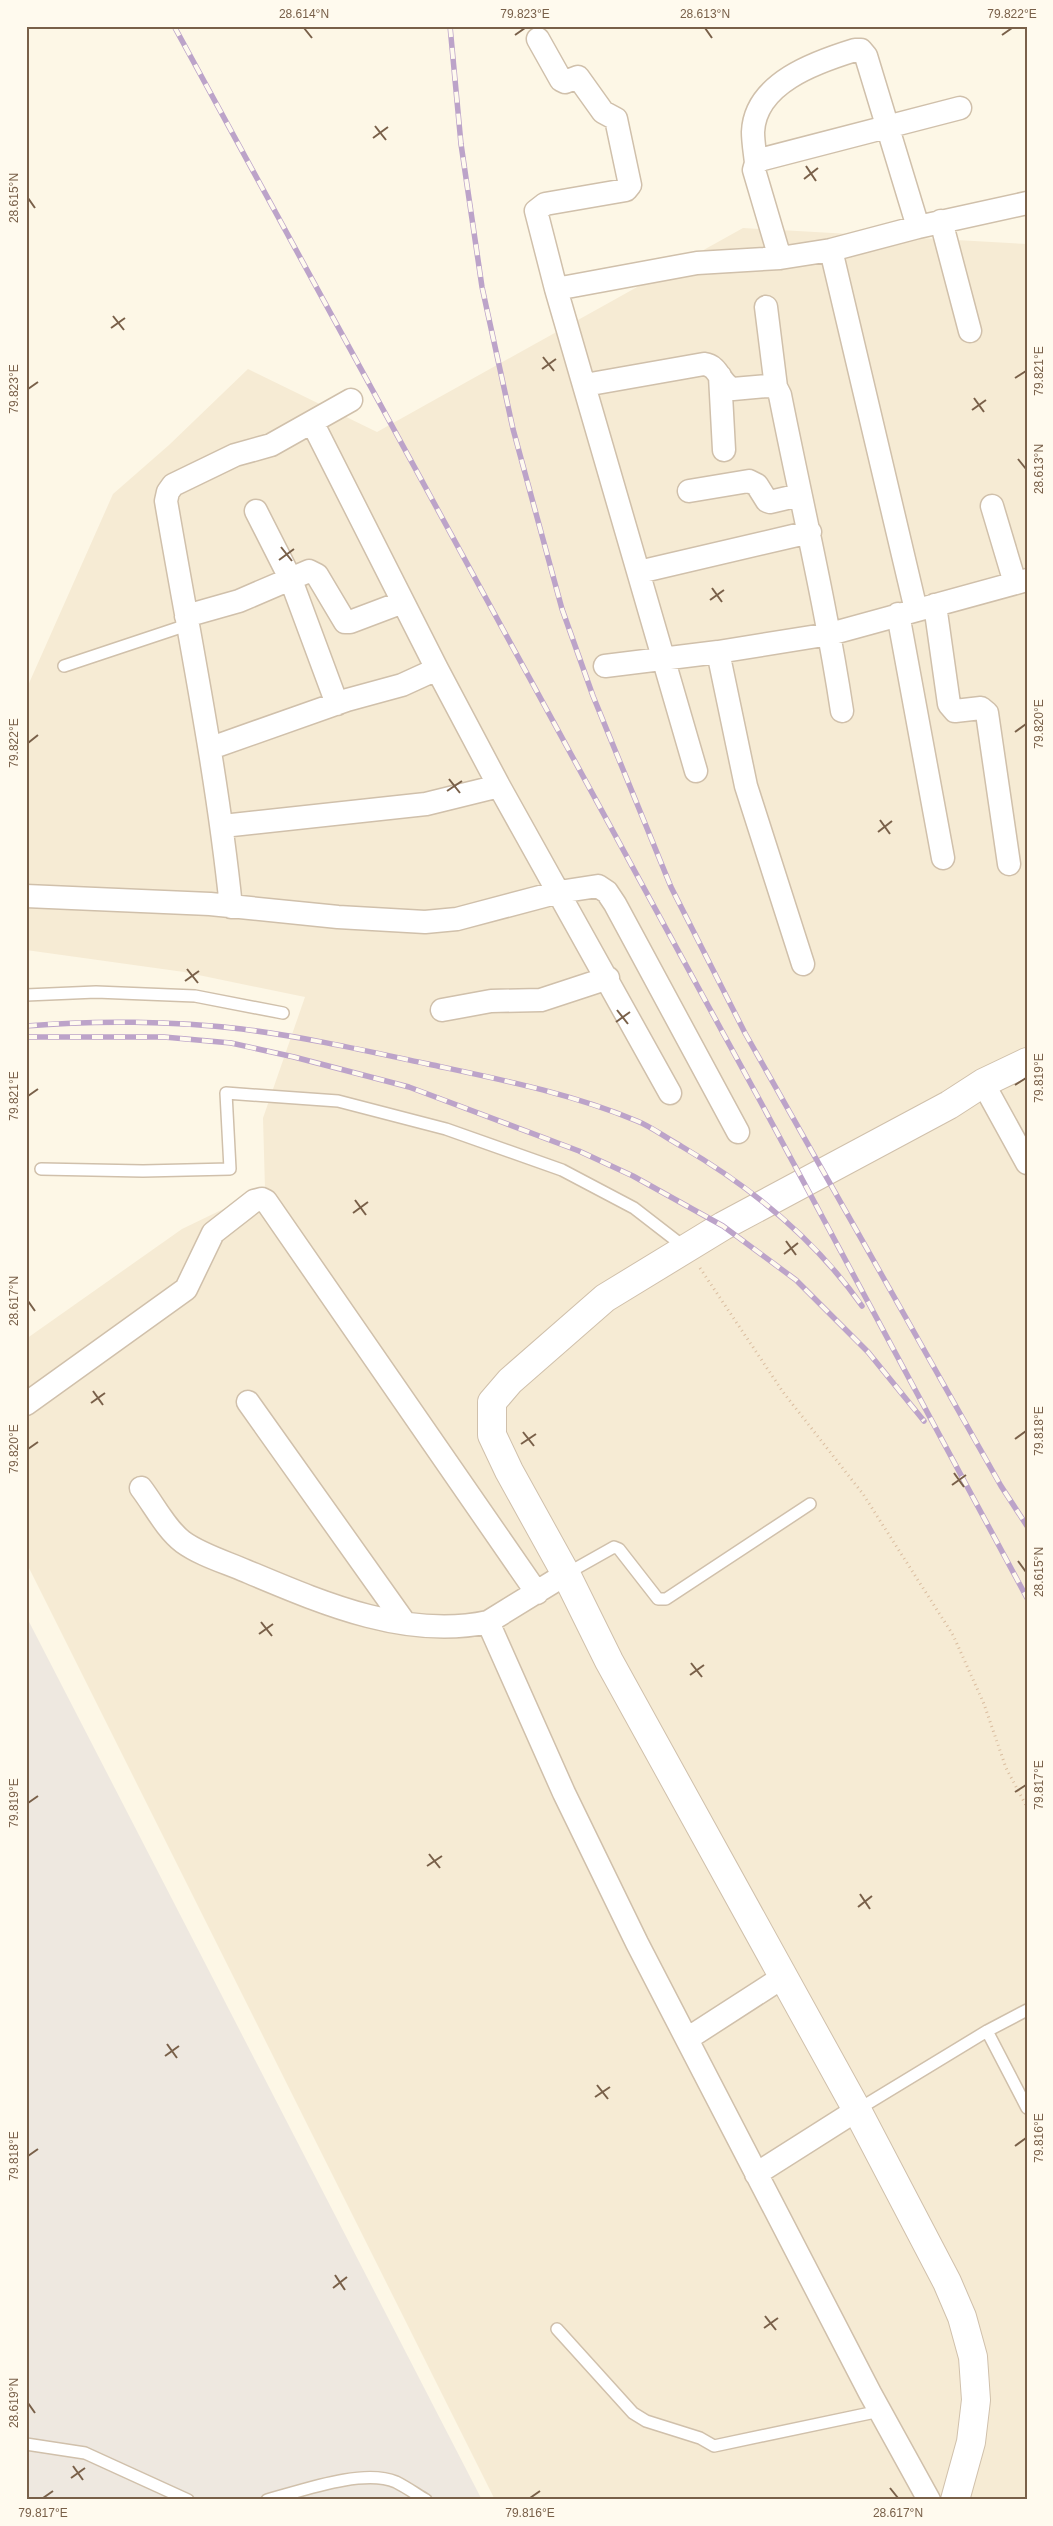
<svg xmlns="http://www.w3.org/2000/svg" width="1053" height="2526" viewBox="0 0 1053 2526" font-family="Arial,sans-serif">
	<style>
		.residential { fill: #f6ebd4 }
		.industrial { fill: #eee8e0 }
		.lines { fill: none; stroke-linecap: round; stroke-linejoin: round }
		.service-casing { stroke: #d0c0ab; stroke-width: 14 }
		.minor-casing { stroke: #d0c0ab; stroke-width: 25 }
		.tertiary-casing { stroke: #d0c0ab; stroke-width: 30 }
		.path { stroke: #dabd9f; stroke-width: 3; stroke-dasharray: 1 4; stroke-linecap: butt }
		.service { stroke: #fff; stroke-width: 11 }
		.minor { stroke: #fff; stroke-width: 22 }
		.tertiary { stroke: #fff; stroke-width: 28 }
		.rail-casing { stroke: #bca3c9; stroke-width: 5.5 }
		.rail { stroke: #fffaee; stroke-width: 4; stroke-dasharray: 11; stroke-linecap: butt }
		.ticks { fill: none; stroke: #796049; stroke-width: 2 }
		.neatline { fill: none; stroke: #796049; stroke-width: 2 }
		.ticks-label { font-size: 12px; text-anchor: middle; fill: #796049 }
	</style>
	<rect width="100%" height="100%" fill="#fdf7e6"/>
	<path class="residential" d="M743 228 1027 244V2500H495L26 1562V1339L182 1229 265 1189 263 1118 305 997 184 972 26 950V690L113 494 169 445 248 369 377 432Z"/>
	<path class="industrial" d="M26 1616 482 2500H26Z"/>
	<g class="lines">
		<defs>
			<path id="service" d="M64 666 187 625
				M26 995 96 992 195 996 283 1013
				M41 1169 143 1171 230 1169 226 1093 338 1101 446 1129 562 1170 634 1208 687 1249
				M566 1574 614 1547 619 1549 658 1599H666L810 1504
				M987 2031 1027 2108
				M857 2110 987 2031 1027 2010
				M557 2329 633 2413 646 2421 700 2438 714 2446 880 2411
				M26 2444 85 2453 188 2500
				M267 2500C301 2491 363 2468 396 2482 406 2487 416 2494 426 2500"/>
			<path id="minor" d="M538 39 561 80 565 82 578 77 603 112 616 119 630 185 626 190 545 204 536 211 556 289
				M756 163C755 153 753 142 753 132 755 83 816 62 855 50H861L866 56 918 227
				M941 221 970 331
				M831 250 916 610
				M780 258 754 170 756 163 763 159 960 108
				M766 307 776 387
				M720 376 724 450
				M585 385 704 364C720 366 719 384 733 389L767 386 776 387 780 395C801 501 826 605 842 711
				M312 422 437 669 499 786 670 1093
				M689 491 749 481 757 485 767 501 770 502 800 495
				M992 506 1015 583
				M256 511 291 580 337 704
				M639 572 810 532
				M935 605 949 704 955 711 981 708 987 713 1009 864
				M898 614 943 858
				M186 616 239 601 309 571 317 575 345 622H350L403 602
				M718 652 746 786 803 964
				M605 666 718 652 830 634 1027 580
				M211 748 347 700 402 685 437 669
				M696 771 556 289 697 263 780 258 831 250 918 227 1027 203
				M223 826 426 804 499 786
				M26 896 210 904 338 917 425 922 457 919 559 892 598 886 607 892 615 904 738 1132
				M231 907C217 770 189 636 166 501L168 492 173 485 235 455 271 445 351 400
				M442 1010 491 1001 541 1000 608 978
				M983 1083 1027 1163
				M248 1402 405 1623
				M26 1404 186 1289 213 1233 254 1201 262 1199 266 1201 537 1593
				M141 1488C154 1505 166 1529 183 1542 201 1555 225 1562 246 1571 320 1602 406 1640 488 1622L566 1574
				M488 1622 564 1793 637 1943 870 2393 929 2500
				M687 2039 783 1977
				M756 2174 857 2110"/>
			<path id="tertiary" d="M955 2500 971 2442 976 2400 973 2357 962 2317 947 2282 857 2110 609 1661 566 1574 509 1471 492 1435V1402L510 1381 605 1298 723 1226 949 1105 983 1083 1027 1062"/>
		</defs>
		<use href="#service" class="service-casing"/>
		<use href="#minor" class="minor-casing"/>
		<use href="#tertiary" class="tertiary-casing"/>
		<path class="path" d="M700 1268 783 1392 863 1494 953 1635 984 1704 1006 1768 1027 1807"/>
		<use href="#service" class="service"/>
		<use href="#minor" class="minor"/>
		<use href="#tertiary" class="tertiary"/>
		<defs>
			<path id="rail" d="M174 26 759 1099 1027 1598
				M450 26 461 144 482 287 513 429 562 609 593 696 671 887 745 1033 1001 1486 1027 1526
				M26 1026C95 1020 174 1021 242 1029 305 1037 367 1051 428 1064 498 1079 570 1093 637 1121 652 1127 666 1138 681 1146 751 1187 815 1239 862 1306
				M26 1037H164L231 1043 294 1057 409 1087 579 1151 633 1176 723 1226 796 1280 868 1352 924 1421"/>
		</defs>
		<use href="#rail" class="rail-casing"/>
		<use href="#rail" class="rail"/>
	</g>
	<path class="ticks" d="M304 28 312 38M705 28 712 38M515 35 525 28M1002 35 1012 28M375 126 386 140M373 138 388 127M806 166 816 181M804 179 818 168M28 198 35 208M113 316 124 330M111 328 125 318M543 357 554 371M542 369 556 359M1015 378 1026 371M28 389 38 382M974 398 984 412M972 410 986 400M1018 459 1026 469M281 547 292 561M279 560 294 549M712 588 722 602M710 600 724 590M1015 732 1026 724M28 743 38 735M449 779 460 793M447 791 462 781M880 820 890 834M878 832 892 821M187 969 198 983M185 981 199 971M617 1010 628 1024M616 1022 630 1012M1015 1085 1026 1078M28 1096 38 1089M355 1200 366 1215M353 1213 368 1202M786 1241 796 1255M784 1254 798 1243M28 1301 35 1311M93 1391 103 1405M91 1403 105 1393M523 1432 534 1446M1015 1439 1026 1431M521 1444 536 1434M28 1449 38 1442M954 1473 964 1487M952 1485 966 1475M1018 1561 1026 1572M261 1622 272 1636M259 1634 273 1624M691 1663 702 1677M690 1675 704 1665M1015 1792 1026 1785M28 1803 38 1796M429 1854 440 1868M427 1866 442 1856M860 1894 870 1909M858 1907 872 1896M167 2044 177 2058M165 2056 179 2046M597 2085 608 2099M595 2097 610 2087M1015 2146 1026 2138M28 2156 38 2149M335 2275 345 2290M333 2288 347 2277M765 2316 776 2330M764 2328 778 2318M28 2403 35 2413M73 2466 83 2480M71 2478 85 2468M890 2488 898 2498M43 2498 53 2491M530 2498 540 2491"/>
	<rect width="1053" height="2526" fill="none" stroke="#fffaee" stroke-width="55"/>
	<rect x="28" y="28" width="998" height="2470" class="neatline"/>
	<g class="ticks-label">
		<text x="304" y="18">28.614°N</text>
		<text x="525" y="18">79.823°E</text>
		<text x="705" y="18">28.613°N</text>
		<text x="1012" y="18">79.822°E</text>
		<text transform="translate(14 198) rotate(-90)" y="4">28.615°N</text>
		<text transform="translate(1039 371) rotate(-90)" y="4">79.821°E</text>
		<text transform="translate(14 389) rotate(-90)" y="4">79.823°E</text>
		<text transform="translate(1039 469) rotate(-90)" y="4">28.613°N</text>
		<text transform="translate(1039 724) rotate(-90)" y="4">79.820°E</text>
		<text transform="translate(14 743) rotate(-90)" y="4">79.822°E</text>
		<text transform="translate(1039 1078) rotate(-90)" y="4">79.819°E</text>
		<text transform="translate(14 1096) rotate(-90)" y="4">79.821°E</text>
		<text transform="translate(14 1301) rotate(-90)" y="4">28.617°N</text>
		<text transform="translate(1039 1431) rotate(-90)" y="4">79.818°E</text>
		<text transform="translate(14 1449) rotate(-90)" y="4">79.820°E</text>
		<text transform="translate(1039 1572) rotate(-90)" y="4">28.615°N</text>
		<text transform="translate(1039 1785) rotate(-90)" y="4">79.817°E</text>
		<text transform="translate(14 1803) rotate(-90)" y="4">79.819°E</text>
		<text transform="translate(1039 2138) rotate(-90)" y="4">79.816°E</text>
		<text transform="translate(14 2156) rotate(-90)" y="4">79.818°E</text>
		<text transform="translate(14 2403) rotate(-90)" y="4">28.619°N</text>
		<text x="43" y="2517">79.817°E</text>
		<text x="530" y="2517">79.816°E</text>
		<text x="898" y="2517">28.617°N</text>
	</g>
</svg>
